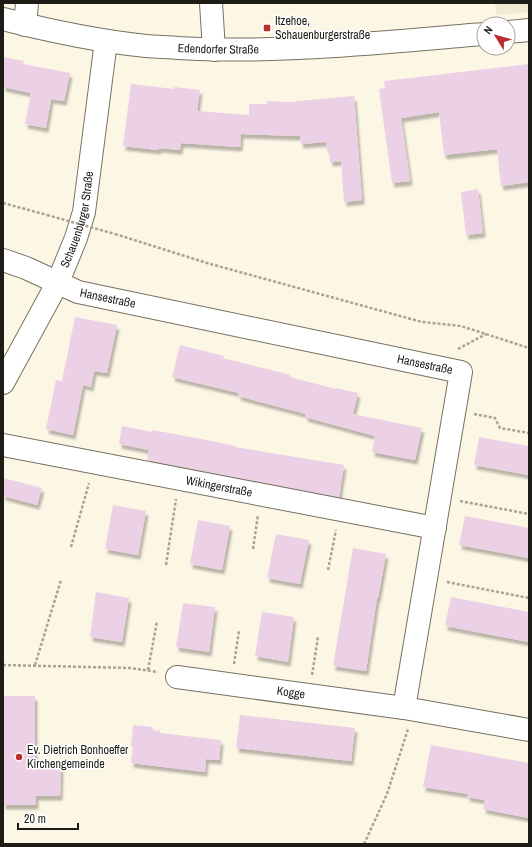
<svg xmlns="http://www.w3.org/2000/svg" width="532" height="847" viewBox="0 0 532 847" font-family="'Archivo Narrow',sans-serif">
	<style>
		.built { fill: #f1e9d1 }
		.building { fill: #ecd0e6; filter: url(#shadow) }
		.lines { fill: none; stroke-linecap: round; stroke-linejoin: round }
		.minor-casing { stroke: #767162; stroke-width: 24 }
		.path { stroke: #a7a396; stroke-width: 2.5; stroke-dasharray: 3 2; stroke-linecap: butt }
		.minor { stroke: #fff; stroke-width: 22 }
		.path-bridge { stroke: #a7a396; stroke-width: 2.5; stroke-dasharray: 3 2; stroke-linecap: butt }
		.poi-dot { fill: #bc2d2f; stroke: #fff; stroke-width: 1.5 }
		.labels { text-anchor: middle; dominant-baseline: central; stroke-width: 3; stroke-linejoin: round; paint-order: stroke }
		.poi-label { font-size: 12px; fill: #1e1c16; stroke: #fff; text-anchor: start }
		.street-label { font-size: 12px; fill: #1e1c16; stroke: #fff }
	</style>
	<defs>
		<filter id="shadow"><feDropShadow dx="2.5" dy="4.5" stdDeviation="1" flood-color="#0004"/></filter>
	</defs>
	<rect width="100%" height="100%" fill="#fcf6e5"/>
	<path class="built" d="M495 3H529V12L496 15Z"/>
	<path class="building" d="M3 57 24 61 23 64 70 73 64 101 51 99 46 128 25 124 31 93 3 87Z
		M529 64V182L501 186 497 149 444 155 439 112 401 118 410 181 392 183 379 89 385 88 384 81Z
		M131 84 174 89V87L200 90 197 111 249 115V104H267V101L289 102 354 96 362 200 344 202 341 161 330 162 329 149H326V142L301 144 300 136 241 134 240 147 181 143 180 150 159 148 158 150 123 146Z
		M478 189 483 233 466 235 461 192Z
		M75 317 117 325 107 373 94 371 91 387 83 385 73 435 46 429 56 380 62 381Z
		M180 345 224 356 223 358 290 375V377L336 389V388L358 393 353 414 422 428 415 460 372 452 375 436 305 417 306 414 238 396 239 393 172 377Z
		M122 426 152 432 153 430 217 442 235 446V447L344 465 339 497 147 460 149 450 119 444Z
		M479 437 529 446V475L474 465Z
		M3 478 42 488 37 505 3 496Z
		M113 505 146 511 138 555 105 549Z
		M465 516 529 528V558L459 545Z
		M198 520 230 526 222 570 190 564Z
		M276 534 309 540 300 584 267 578Z
		M353 548 386 554 378 598H377L366 671 333 666Z
		M96 592 129 598 122 642 90 637Z
		M451 597 529 612V642L445 626Z
		M183 603 215 607 209 652 176 647Z
		M262 612 294 617 288 662 255 656Z
		M3 696H35V767H61L60 796H36V805H3Z
		M240 715 355 728 351 761 236 748Z
		M133 725 153 727V730L160 731V733L221 740 219 760 206 759 205 772 131 763 133 746H131Z
		M431 745 529 763V818L483 809 485 800 467 797 468 794 423 787Z"/>
	<g class="lines">
		<defs>
			<g id="minor">
				<path d="M211 3 214 50"/>
				<path id="s1" d="M3 19C50 31 98 41 146 46 157 47 168 47 179 48 281 54 382 42 484 34"/>
				<path d="M25 25 27 3"/>
				<path d="M508 32 529 30"/>
				<path id="s2" d="M3 260 26 268 78 292 461 372 404 708"/>
				<path id="s3" d="M3 383 58 282 76 238 84 212 106 41"/>
				<path id="s4" d="M3 445 435 528"/>
				<path id="s5" d="M177 677 404 708 529 730"/>
			</g>
		</defs>
		<use href="#minor" class="minor-casing"/>
		<path class="path" d="M3 203 47 215
			M115 234 207 263 298 288 422 322 461 326 529 348
			M458 349 486 334
			M474 414 495 418 500 428 529 433
			M460 501 529 514
			M71 547 89 483
			M253 549 258 515
			M166 565 176 499
			M328 570 336 530
			M447 582 529 598
			M234 664 239 631
			M3 665 130 668 158 672
			M35 665 61 580
			M148 670 157 621
			M312 675 318 637
			M364 844 387 794 408 729"/>
		<use href="#minor" class="minor"/>
		<path class="path-bridge" d="M47 215 115 234"/>
	</g>
	<g class="poi-dot">
		<rect x="263" y="24" width="8" height="8" rx="2"/>
		<circle cx="19" cy="757" r="4"/>
	</g>
	<g class="labels">
		<g class="poi-label">
			<text x="275" y="21">Itzehoe,<tspan x="275" dy="14">Schauenburgerstraße</tspan></text>
			<text x="27" y="750">Ev. Dietrich Bonhoeffer<tspan x="27" dy="14">Kirchengemeinde</tspan></text>
		</g>
		<g class="street-label">
			<text stroke="none"><textPath href="#s1" startOffset="218">Edendorfer Straße</textPath></text>
			<text stroke="none"><textPath href="#s3" startOffset="181">Schauenburger Straße</textPath></text>
			<text stroke="none"><textPath href="#s2" startOffset="112">Hansestraße</textPath></text>
			<text stroke="none"><textPath href="#s2" startOffset="436">Hansestraße</textPath></text>
			<text stroke="none"><textPath href="#s4" startOffset="220">Wikingerstraße</textPath></text>
			<text stroke="none"><textPath href="#s5" startOffset="115">Kogge</textPath></text>
		</g>
	</g>
	<rect width="532" height="847" fill="none" stroke="#1e1c16" stroke-width="8"/>
	<g transform="translate(496 36) rotate(307)"><circle r="19" fill="#ffffff" stroke="#a5a4a2"/>
	<path d="M0-3L7 15L0 10L-7 15Z" fill="#bc2d2f"/>
	<text y="-6" font-size="11" font-weight="bold" text-anchor="middle" fill="#1e1c16">N</text>
	</g>
	<path d="M18 823v6h60v-6" fill="none" stroke="#1e1c16" stroke-width="2"/>
	<text x="24" y="823" font-size="12" fill="#1e1c16" stroke="#ffffff" stroke-width="3" paint-order="stroke">20 m</text>
</svg>
